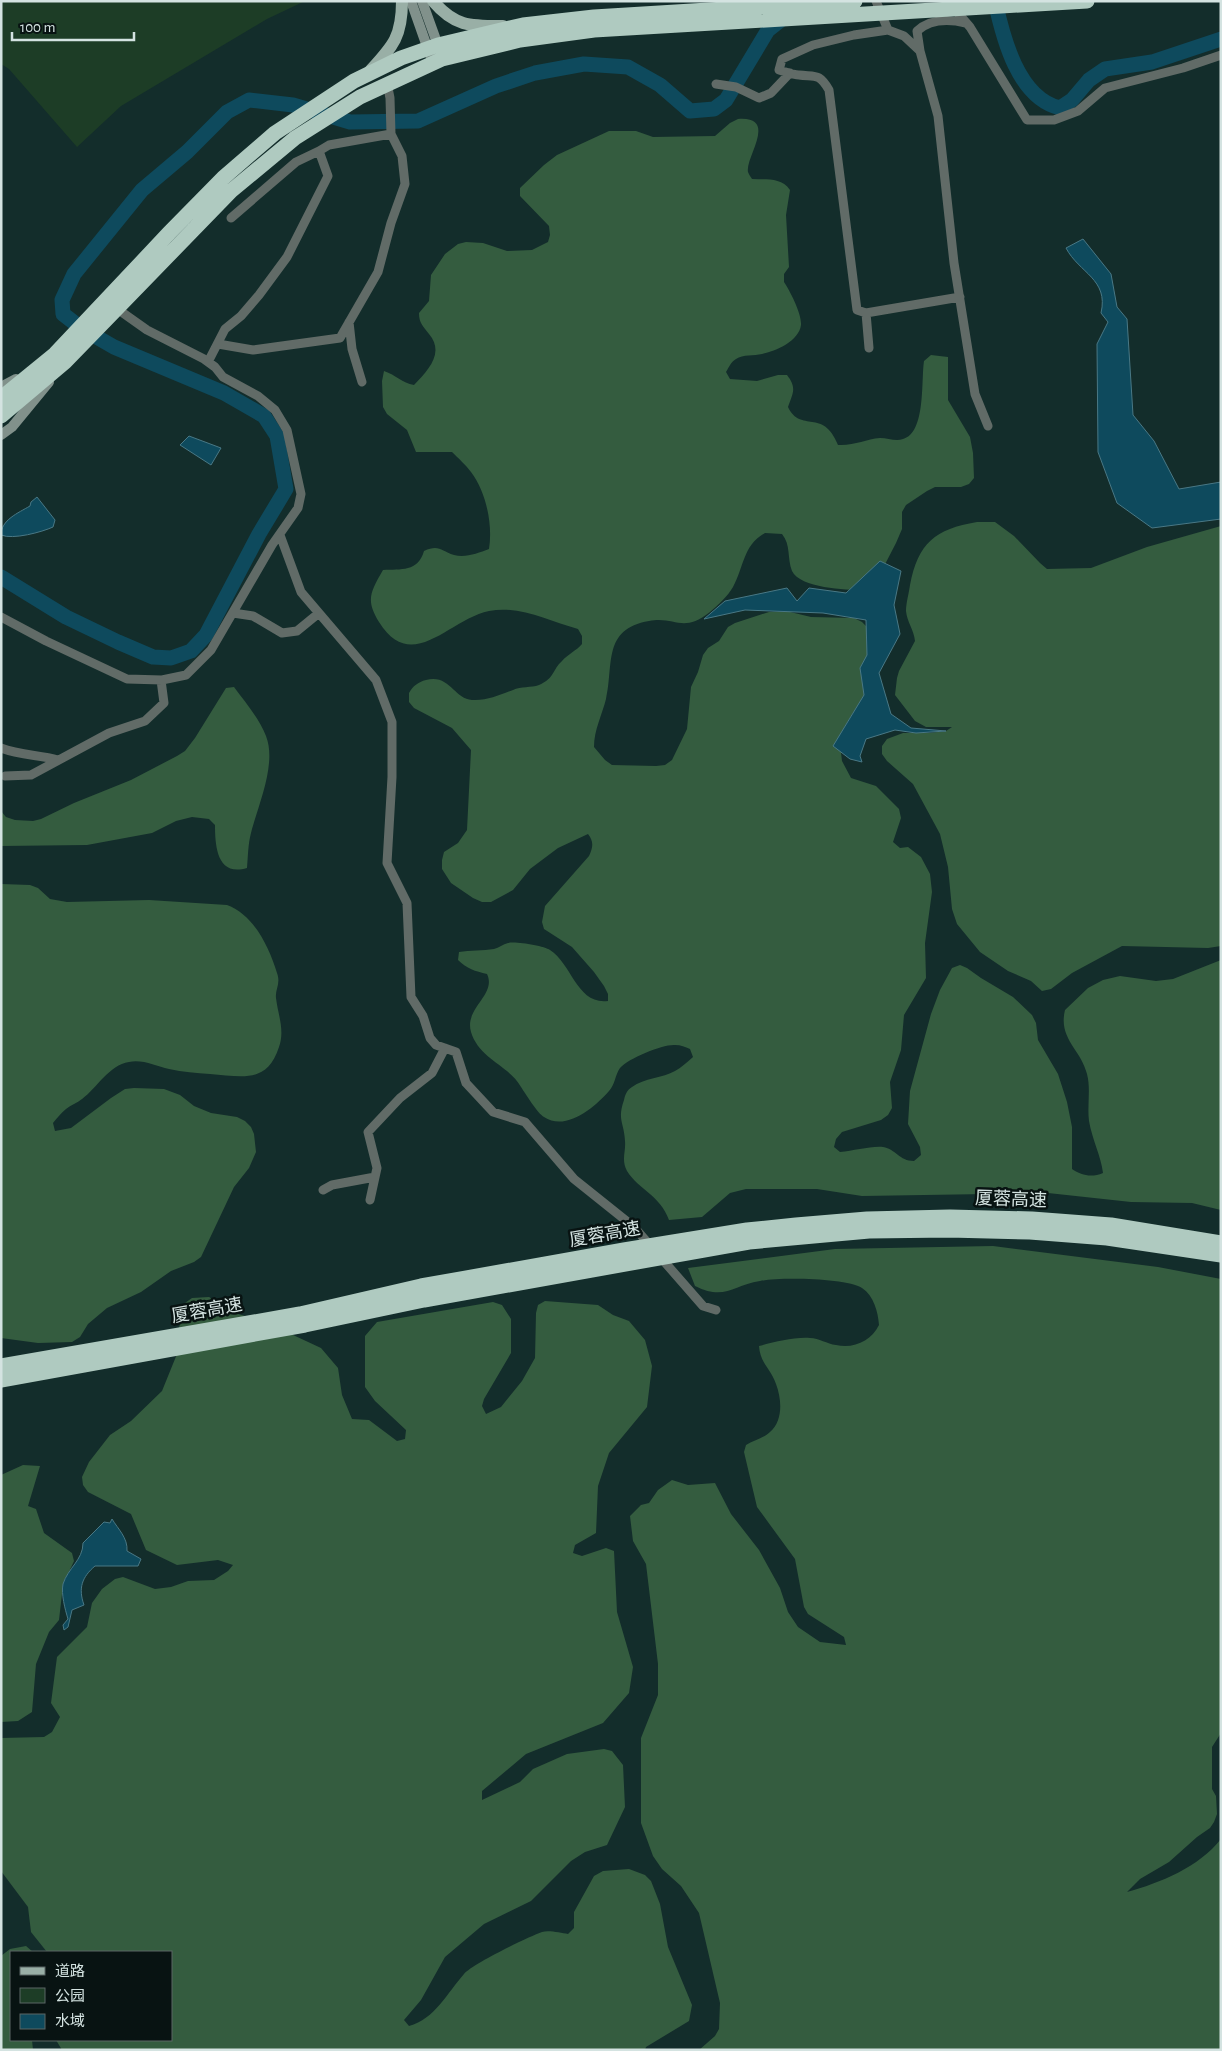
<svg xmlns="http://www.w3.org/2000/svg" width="1222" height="2051" viewBox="0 0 1222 2051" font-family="'Alegreya Sans','Noto Sans SC',sans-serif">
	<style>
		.green { fill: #1d3d26 }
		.forest { fill: #345c3f }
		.water { fill: #0e4a5d; stroke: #497885 }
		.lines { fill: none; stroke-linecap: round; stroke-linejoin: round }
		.river { stroke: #0e4a5d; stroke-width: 15 }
		.street { stroke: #616b67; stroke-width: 9 }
		.secondary { stroke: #81918b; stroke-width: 10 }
		.primary { stroke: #99afa6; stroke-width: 12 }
		.highway { stroke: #afcac0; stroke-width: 15 }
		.labels { text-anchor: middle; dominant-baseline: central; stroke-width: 5; stroke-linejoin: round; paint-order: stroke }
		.street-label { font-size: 18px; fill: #d4e3e1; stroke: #081312 }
	</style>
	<rect width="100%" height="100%" fill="#132d2b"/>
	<path class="green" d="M1 1H305L267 19 121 106 77 147 9 69 1 64Z"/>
	<path class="forest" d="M738 119C779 116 745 157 748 172 749 175 751 177 752 179 767 180 781 177 790 190L786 215 789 267 784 274V282C790 291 802 314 801 325 799 341 776 351 762 354 754 356 743 354 736 359 731 362 729 367 726 372L730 379 757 381 778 375H787C797 388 793 393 788 407 801 434 823 407 838 445 854 446 866 439 880 438 888 438 896 442 903 439 926 433 921 380 924 361L931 355 948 357V400L970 437 973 453 974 478 969 484 961 487H935L927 491 906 505 902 512V529L896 543 880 574 863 590C846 590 800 588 792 571 787 558 791 545 782 534L765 533C743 545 744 567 733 587 728 596 718 605 710 612 682 634 676 616 649 621 602 629 614 665 606 699 602 715 594 730 594 747L605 760 612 765 656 766 665 765 672 760 687 729 691 687 698 672 703 655 708 648 719 641 728 627 735 623 769 612 786 611 811 617 854 618 862 622 874 634 865 701 853 713 844 728 840 744 842 761 851 778 876 786 899 809 901 818 893 842 900 848 908 847 921 857 930 874 932 892 925 943 926 978 904 1015 901 1050 890 1082 892 1108 888 1115 881 1120 842 1132 836 1139 834 1147 840 1152C854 1151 870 1146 883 1147 896 1149 899 1161 914 1161L921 1155 920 1147 908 1124 910 1091 931 1014 940 990 952 968 960 965 967 968 981 978 1013 997 1032 1015 1036 1023 1038 1040 1058 1074 1067 1102 1072 1127V1169C1081 1175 1091 1178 1103 1173 1101 1156 1092 1139 1089 1121 1087 1105 1091 1089 1087 1074 1081 1049 1058 1039 1065 1010L1088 988 1103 980 1120 976 1156 981 1173 979 1221 960V1210L1192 1203 1131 1202 1048 1193 862 1196 817 1189H746L730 1193 702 1217 669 1220C660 1195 639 1190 627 1171 621 1160 626 1152 625 1141 624 1122 617 1120 624 1100 625 1095 627 1090 632 1087 644 1078 663 1078 675 1071 681 1068 687 1062 693 1057L690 1049C685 1047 681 1045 675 1045 663 1044 629 1058 620 1068 615 1075 615 1085 609 1091 595 1107 566 1132 544 1117 538 1114 525 1093 521 1087 510 1066 479 1059 471 1032 464 1008 497 995 487 974 475 971 467 969 458 960L459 952C470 950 483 951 494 949 499 948 503 944 508 943 516 941 544 946 550 950 572 964 577 1005 608 1001V994L604 986 594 972 572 947 544 929 542 922 545 906 589 856C593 847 594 842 588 834L558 848 530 869 513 890 491 902H482L473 898 451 883 442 869V860L444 852 458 843 467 830 471 750 452 728 414 708 409 702V693C413 686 418 682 426 680 450 674 454 699 472 700 487 701 499 695 513 690 521 686 531 688 539 685 555 678 552 670 562 661 568 654 576 651 582 644V636L578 629C548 621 520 605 489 611 449 619 412 675 379 622 365 600 371 591 383 570 401 569 418 572 424 551 439 544 441 551 454 555 466 558 478 553 489 549 493 524 486 492 471 472 466 465 458 458 452 452H416L407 430 387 414 383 407 382 381 384 371C396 375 402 383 414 385 428 370 445 353 429 334 423 326 419 323 419 313L429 301 431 275 445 254 458 244 466 242 483 243 507 251 532 250 548 242 550 235 549 226 520 196V188L544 165 557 155 609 131H636L653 137 715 136 730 123Z
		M977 522H995L1014 536 1040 563 1047 569 1091 568 1147 547 1221 526V946L1208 948 1122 946 1072 973 1051 989 1042 991 1031 981 1008 971 980 952 957 924 952 909 948 867 940 834 913 784 887 761 882 754V746L887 739 903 733H929L946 731 952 727H926L915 721 895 695 897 678 899 671 915 641C914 630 907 622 906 611 906 603 909 593 910 585 918 543 935 529 977 522Z
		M234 687C245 702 259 718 266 736 277 764 258 805 251 833 248 844 248 857 247 868 217 877 215 846 215 825L209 819 192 817 176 821 152 833 87 845 1 846V811L6 817 15 820 33 821 41 819 74 803 131 780 177 756 185 751 195 738 226 688Z
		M1 884 30 885 38 888 50 899 67 902 149 900 227 905C254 915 269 947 277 973 281 984 275 989 276 998 278 1015 285 1030 279 1047 267 1085 240 1076 210 1074 196 1073 183 1072 169 1069 156 1066 142 1059 129 1062 109 1065 97 1088 82 1099 77 1103 71 1105 66 1109 61 1113 57 1118 53 1123L55 1131 71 1128 111 1098 125 1089 134 1088 164 1089 180 1095 194 1106 211 1113 237 1117 245 1121 251 1127 254 1134 256 1152 249 1168 234 1187 201 1257 194 1262 171 1271 141 1292 107 1308 88 1324 80 1337 72 1342 38 1343 1 1338Z
		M993 1246 1158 1267 1221 1279V1733L1212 1747V1789L1216 1796 1217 1814 1214 1822 1210 1828 1197 1837 1169 1862 1140 1879 1127 1892C1160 1883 1199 1867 1221 1839V2050H699L715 2036 719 2029 720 2003 699 1913 681 1886 662 1869 653 1856 641 1823V1738L658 1695V1664L646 1564 633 1541 630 1516 641 1505 649 1503 658 1490 672 1480 688 1485 715 1483 731 1514 759 1550 780 1588 788 1612 798 1627 820 1642 846 1645 844 1637 808 1614 804 1607 795 1559 757 1507 744 1452 746 1445C754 1440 764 1438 770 1432 783 1421 782 1400 776 1384 771 1369 760 1363 759 1346 775 1342 793 1337 810 1338 819 1338 827 1344 836 1345 854 1349 871 1341 879 1325 878 1312 874 1296 862 1288 847 1278 779 1277 760 1281 733 1285 725 1301 695 1286L688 1268 835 1249Z
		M209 1297 238 1314 263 1321 321 1348 338 1368 342 1395 352 1419 369 1420 397 1441 405 1439 406 1430 375 1401 365 1387V1336L377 1322 493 1302 502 1305 511 1319V1353L484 1399 482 1406 486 1414 501 1407 522 1381 535 1358 536 1313 538 1305 545 1301 598 1305 613 1315 629 1321 645 1340 652 1366 647 1407 609 1453 598 1486 596 1533 575 1545 573 1553 582 1556 606 1548 614 1551 617 1612 633 1667 629 1693 603 1723 526 1754 482 1791V1800L520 1782 533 1769 567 1754 604 1749 612 1751 623 1765 625 1807 607 1845 585 1852 571 1861 531 1901 484 1924 445 1957 421 2000 404 2020 409 2026C435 2019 447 1993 464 1974 472 1964 528 1937 542 1932 549 1930 561 1933 568 1934L574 1928V1912L594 1876 603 1871 629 1869 645 1875 651 1881 660 1904 668 1947 692 2005 689 2021 646 2047 645 2050H62L56 2040H171V1952H47L31 1932 28 1907 1 1871V1738L44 1737 52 1732 60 1717 51 1703 57 1657 87 1627 92 1603 102 1589 115 1579 123 1577 155 1589 171 1587 188 1581 214 1580 228 1571 233 1565 218 1560 177 1565 146 1550 131 1514 88 1492 83 1485 82 1477 89 1462 110 1435 131 1421 162 1391 177 1354 179 1328 185 1303 192 1298Z
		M23 1465 40 1466 28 1506 36 1509 44 1533 72 1553 74 1561 63 1585 59 1620 49 1632 36 1664 32 1712 18 1721 1 1722V1475Z
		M26 1946 33 1952H11V2040H32L33 2050H1V1956L10 1949Z"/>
	<path class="water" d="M1083 239 1111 274 1117 307 1127 319 1133 415 1154 441 1179 489 1221 482V519L1152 528 1117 503 1098 452 1097 344 1108 322 1101 313C1109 279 1079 273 1066 248Z
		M189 436 221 448 211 465 180 445Z
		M37 497 55 520 53 527C42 532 13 540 1 535 1 520 18 513 30 506L31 502Z
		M880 561 901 571 894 605 900 634 879 673 891 714 911 728 946 731 916 733 895 730 866 739 860 756 862 762 850 759 833 746 864 695 860 668 867 655 866 620 823 613 745 610 704 619 725 601 787 588 797 601 809 588 846 593Z
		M112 1519C118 1529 128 1538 127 1551L141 1559 138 1566H95C82 1577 78 1588 84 1605L72 1610 68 1627 64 1630 63 1625 68 1619C65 1609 61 1594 63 1584 68 1568 83 1560 83 1543L104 1522 110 1523Z"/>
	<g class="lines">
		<path class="river" d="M995 1C1003 38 1018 98 1060 108L1072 100 1089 80 1105 69 1152 62 1221 39
			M1 577 66 617 118 642 153 657 171 658 191 651 206 635 259 534 286 489 277 436 264 416 224 393 114 347 81 328 63 314 62 300 74 274 142 190 187 152 227 112 249 100 293 105 350 122 418 121 496 86 535 73 584 64 628 67 660 85 690 111 714 109 726 100 768 30 787 15"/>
		<path class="street" d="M876 1 888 30 904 36 920 51 938 116 954 263 975 394 988 426
			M957 7V12L970 27 1027 120H1054L1078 111 1105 88 1183 68 1221 55
			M920 51 917 31C930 19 949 19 966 23
			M716 84 736 87 759 98 771 93 790 73
			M231 218 296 162 319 151
			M866 313 960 297
			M349 322 352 349 362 382
			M218 344 253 350 340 338 378 272 391 223 405 184 402 156 391 134 390 98 387 83
			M869 348 866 313 857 310 829 90C819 73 816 77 799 75 793 75 786 72 779 70L782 59 813 45 854 35 888 30
			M208 362 225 329 241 316 259 295 287 257 328 176 319 151 329 145 391 134
			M280 535 301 592 376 680 392 722V777L387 863 407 903 411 997 423 1016 430 1038 436 1045 456 1052 466 1083 493 1112 525 1122 574 1179 634 1227 703 1306 716 1310
			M233 613 253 616 282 633 297 631 319 613
			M1 617 46 641 127 679 162 680 186 675 211 650 272 545 298 508 301 494 287 430 275 410 258 396 223 377 215 367 204 359 147 330 123 313 119 308
			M1 748C19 755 39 755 58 760
			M5 776 31 775 109 733 145 721 164 703 161 680
			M323 1190 332 1185 375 1177
			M370 1200 377 1168 368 1132 400 1098 432 1073 445 1048"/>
		<path class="secondary" d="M411 1 430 55
			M422 1 440 51
			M1 387 16 379
			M1 435 12 427 49 382"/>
		<path class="primary" d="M433 1C455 27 471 26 503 26
			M370 71C393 46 402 37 402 1"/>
		<path class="highway" d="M1 398 55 354 169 233 223 178 275 133 354 81 401 58 438 45 523 25 594 17 855 1
			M1 416 65 362 231 191 295 138 360 97 442 59 520 40 594 30 1087 1
			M1 1366 300 1314 421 1286 624 1250 747 1230 796 1225 867 1219 950 1217 1032 1219 1111 1225 1221 1243
			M1 1380 305 1325 424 1300 749 1242 869 1231 949 1230 1030 1232 1107 1238 1221 1255"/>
	</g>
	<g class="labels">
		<g class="street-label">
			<text transform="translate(1011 1200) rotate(2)">厦蓉高速</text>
			<text transform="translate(605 1235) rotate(-10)">厦蓉高速</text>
			<text transform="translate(207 1311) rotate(-10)">厦蓉高速</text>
		</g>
	</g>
	<rect width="1222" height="2051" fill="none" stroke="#d4e3e1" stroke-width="5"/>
	<rect x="10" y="1951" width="162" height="90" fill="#081312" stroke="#5a6665"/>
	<rect x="20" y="1967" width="25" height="8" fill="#99afa6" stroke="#5a6665"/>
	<text x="55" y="1976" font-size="15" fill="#d4e3e1">道路</text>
	<rect x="20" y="1988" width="25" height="15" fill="#1d3d26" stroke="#5a6665"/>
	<text x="55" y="2001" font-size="15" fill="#d4e3e1">公园</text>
	<rect x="20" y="2014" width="25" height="15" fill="#0e4a5d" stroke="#5a6665"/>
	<text x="55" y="2026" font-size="15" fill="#d4e3e1">水域</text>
	<path d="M12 32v8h122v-8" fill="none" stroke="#d4e3e1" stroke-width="2.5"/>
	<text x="20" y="32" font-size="15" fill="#d4e3e1" stroke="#081312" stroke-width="4" paint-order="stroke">100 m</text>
</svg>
